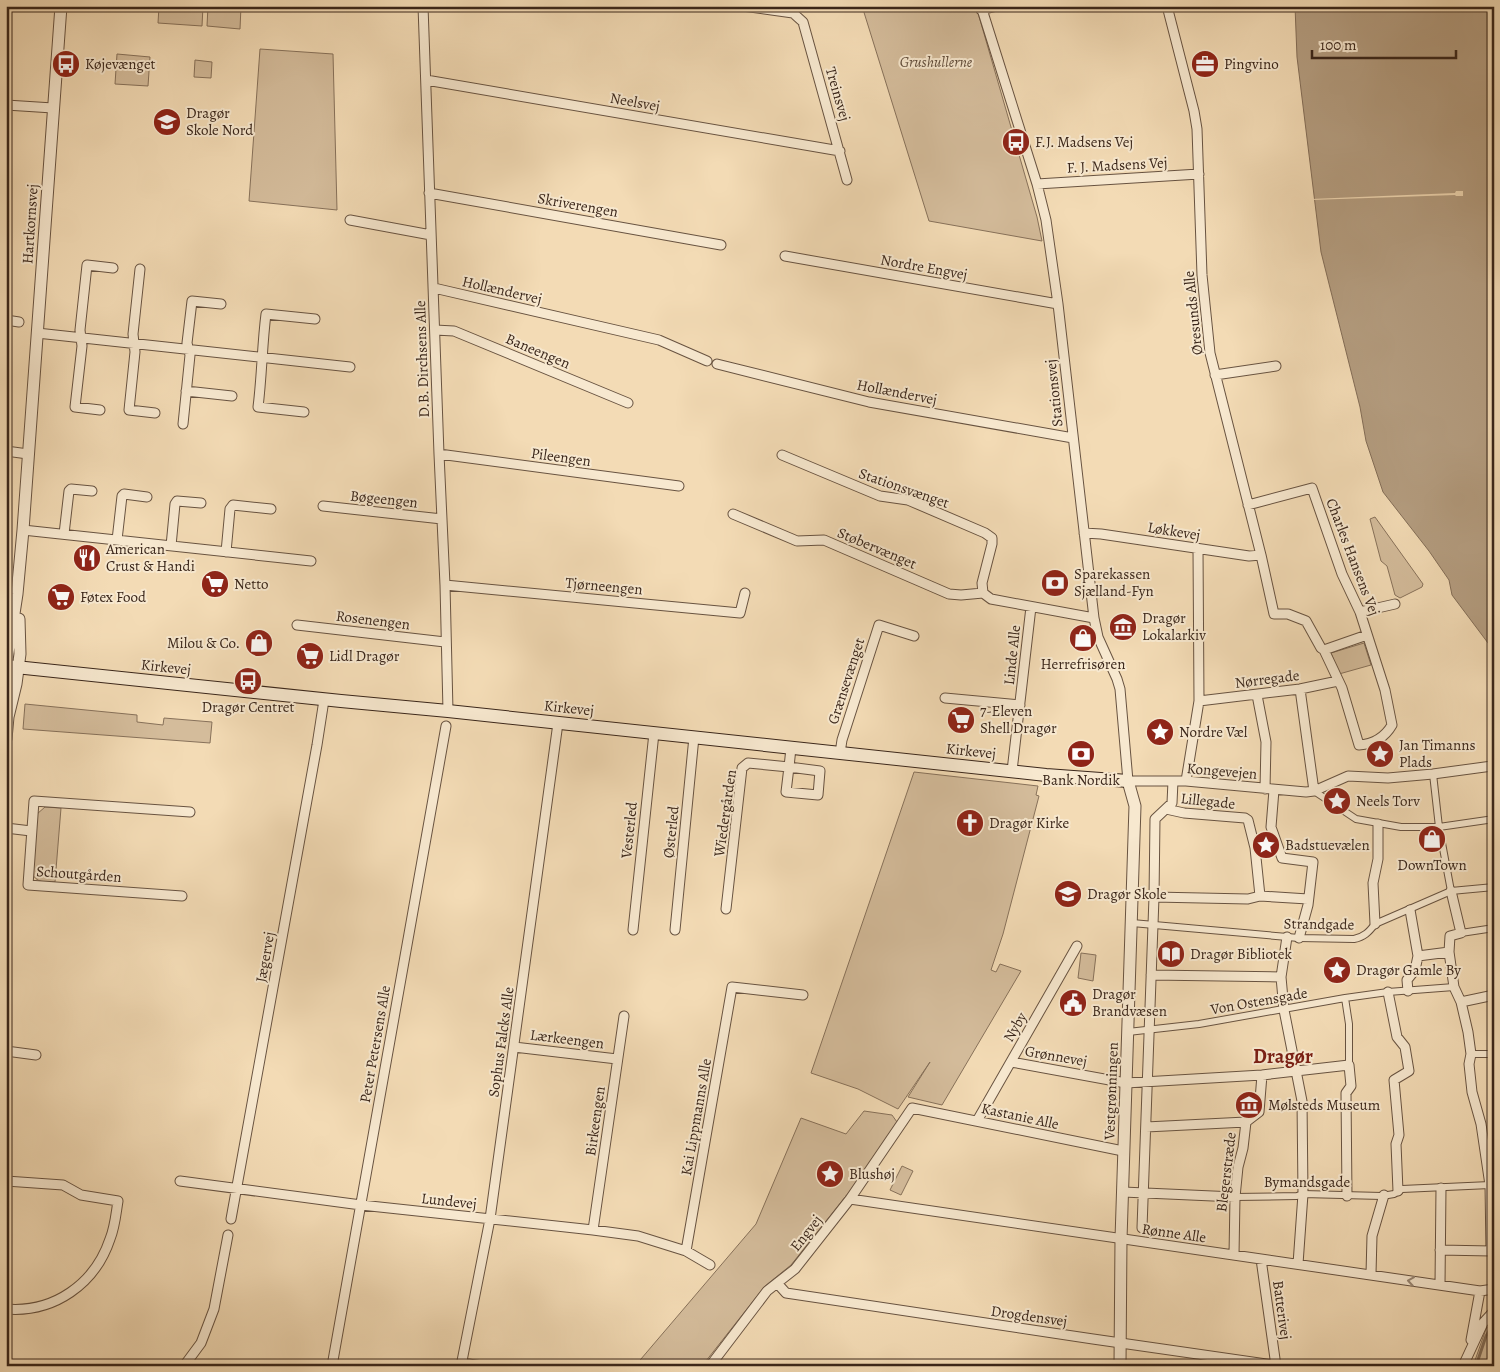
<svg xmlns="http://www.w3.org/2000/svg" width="1500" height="1372" viewBox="0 0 1500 1372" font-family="Alegreya,serif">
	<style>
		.green { fill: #d4bc9b; stroke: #87715a }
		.water { fill: #b49d80; stroke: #836d57 }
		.pier { fill: #f3dbb5 }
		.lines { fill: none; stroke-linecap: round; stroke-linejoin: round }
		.stream { stroke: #836d57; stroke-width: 3 }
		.pedestrian-casing { stroke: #685341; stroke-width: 8 }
		.minor-casing { stroke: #685341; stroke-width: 11 }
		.tertiary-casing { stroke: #685341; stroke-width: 13 }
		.secondary-casing { stroke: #3a261a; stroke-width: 14 }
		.pedestrian { stroke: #f7e8cf; stroke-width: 6 }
		.minor { stroke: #f7e8cf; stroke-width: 9 }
		.tertiary { stroke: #f7e8cf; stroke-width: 11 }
		.secondary { stroke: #f7e8cf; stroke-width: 12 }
		.oneway { stroke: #988774 }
		.labels { text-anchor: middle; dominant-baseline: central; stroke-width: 4; stroke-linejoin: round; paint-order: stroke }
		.park-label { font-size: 15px; font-style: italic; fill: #604c3a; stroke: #f7e8cf }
		.poi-label { font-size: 15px; fill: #3a261a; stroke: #f7e8cf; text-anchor: start }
		.street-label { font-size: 15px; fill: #3a261a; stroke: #f7e8cf }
		.district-label { font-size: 20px; font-weight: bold; fill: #7a1f14; stroke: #f7e8cf }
	</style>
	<rect width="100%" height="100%" fill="#f3dbb5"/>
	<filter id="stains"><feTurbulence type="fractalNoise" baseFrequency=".004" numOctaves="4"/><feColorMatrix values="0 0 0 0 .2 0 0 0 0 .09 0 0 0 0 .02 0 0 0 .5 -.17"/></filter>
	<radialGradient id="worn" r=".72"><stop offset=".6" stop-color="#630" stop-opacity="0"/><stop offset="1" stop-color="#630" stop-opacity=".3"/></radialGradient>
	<path class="green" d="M159 6H203L202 26 158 23Z
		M208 6H241L240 29 207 26Z
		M862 6H976L1037 217 1042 241 929 221Z
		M260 49 333 54 337 210 249 201Z
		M117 54 150 57 148 86 115 84Z
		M195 60 212 62 211 78 194 77Z
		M1375 517 1423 584 1422 587 1400 598 1395 595 1387 566 1381 561 1370 519Z
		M1364 643 1371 665 1339 674 1331 653Z
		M25 704 137 715V722L163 725 164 718 212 722 210 743 23 729Z
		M914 772 1038 786 1036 795 1039 796 1003 934 991 970 996 972 1000 964 1021 971 942 1105 908 1097 930 1062 898 1109 858 1089 811 1073Z
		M45 807 61 808 55 882C45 882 36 883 32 873L37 814Z
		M1081 953 1096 955 1093 981 1078 978Z
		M864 1111 892 1115 897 1122 850 1191 791 1265 765 1286 702 1366H635L756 1224 801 1118 846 1134Z
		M902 1166 913 1171 901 1195 890 1190Z
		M1494 1319V1366H1473L1486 1329Z"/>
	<path class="water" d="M1295 6H1494V651L1452 595 1449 580 1429 551 1383 492 1366 441 1360 407 1321 252 1297 57Z"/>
	<path class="pier" d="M1456 191H1463V196H1456L1455 195 1311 200V199L1455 193Z"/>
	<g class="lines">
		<path class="stream" d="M1476 1366 1486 1336 1494 1323"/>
		<defs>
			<path id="pedestrian" d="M1433 774 1439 827 1451 891
				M1314 791 1356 819 1401 827H1439L1494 819
				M1132 923 1299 938 1354 939C1364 937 1369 932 1375 924L1451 891 1494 887
				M1461 933 1494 928
				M1345 998 1349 1024V1065
				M1128 1032 1199 1024 1345 998 1388 992 1454 987
				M1471 1054H1494
				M1235 1197 1297 1196 1303 1194 1382 1196 1394 1194 1402 1189 1490 1185"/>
			<path id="minor" d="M423 6 439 454 445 585 448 711
				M743 6 793 13 803 22 847 180
				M981 6 1037 184 1046 220 1058 304 1094 618 1098 637 1117 679 1120 689 1128 781H1186L1306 792 1314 791 1348 776 1388 778 1433 774 1492 766 1494 768
				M1167 6 1194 111 1197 129 1202 275 1210 353 1261 555 1274 614H1288L1306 621 1321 648 1324 650 1342 688 1359 745C1374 744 1385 737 1392 725L1385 690 1360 612 1342 574 1312 488 1248 505
				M981 10 997 6
				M426 80 840 151
				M6 105 53 108
				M1037 184 1199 174
				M429 193 721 245
				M350 220 431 235
				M785 256 1058 304
				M140 269 133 334 135 352 129 410 155 413
				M434 288 659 340 707 361
				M6 320 19 322
				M435 330 454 331 628 403
				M37 333 350 367
				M717 364 869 402 1073 438
				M1215 375 1276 366
				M186 391 232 396
				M100 410 75 407 82 346 80 330 87 265 113 268
				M304 412 258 407C262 376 262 345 266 314L315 319
				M183 424 190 355 187 343 192 301 221 304
				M6 451 28 454
				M439 454 679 486
				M782 455 880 496 908 500 985 533 992 538V544L982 583 983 593
				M323 506 442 519
				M733 514 797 541 824 540 949 594 961 595 983 593
				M23 530 311 561
				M1084 533 1101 534 1249 556 1261 555
				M64 534 69 491 71 489 92 491
				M117 540 122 496 124 494 147 497
				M171 546 175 504 177 501 201 503
				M226 552 230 509 233 505 271 509
				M445 585 740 613 745 593
				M983 593 991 599 1094 618
				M1360 612 1395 604
				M297 625 445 642
				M1324 650 1367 635
				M1300 689 1314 791
				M1257 695 1266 742 1265 789
				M945 698 1020 705
				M1199 701 1300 689 1338 681
				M840 753 842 740 879 625 914 636
				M789 767 820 771 818 795 786 792Z
				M1012 771 1031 607
				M1186 781 1199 701 1198 549
				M1274 790 1271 827 1282 858 1313 862 1308 905 1299 938
				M1166 809 1184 813 1245 818 1248 820 1255 848 1260 896 1308 899
				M6 828 31 831
				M182 896 28 885 34 801 190 812
				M1154 897 1248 899 1260 896
				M726 909 742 768 748 763 789 767 791 748
				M1375 924 1373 883 1378 859V824
				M633 930 654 733
				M675 930 694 737
				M1287 937 1281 977 1284 1010 1302 1101 1303 1194 1298 1264
				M1418 956 1449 952
				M1151 975 1281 977
				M1408 991 1407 980 1415 970 1418 956 1410 910
				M1388 992 1397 1037 1405 1047 1409 1071 1394 1080 1399 1135 1396 1144 1398 1191
				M1461 1002 1494 995
				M514 1047 617 1059
				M6 1051 36 1055
				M1011 1062 1126 1083 1262 1075 1349 1065 1351 1086 1346 1093 1347 1196
				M977 1121 1077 946
				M1246 1122 1259 1112 1262 1075
				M1146 1127 1246 1122
				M6 1181 63 1185 81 1195 118 1201C116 1213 115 1227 110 1239 95 1284 54 1313 6 1309
				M180 1181 361 1205 593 1230 638 1236 686 1251 710 1265
				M1123 1192 1235 1197
				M850 1199 1480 1291 1494 1289
				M231 1219 317 745 324 700
				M1142 1228 1154 897 1155 819 1172 803 1173 781
				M593 1230 624 1016
				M1440 1250 1491 1251 1490 1185 1481 1124 1472 1092 1469 1064 1471 1054 1468 1032 1461 1002 1454 987 1449 952 1450 936 1461 933 1451 891
				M686 1251 732 987 803 995
				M1234 1255 1235 1197 1238 1167 1243 1148 1246 1122
				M1261 1259 1276 1366
				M1371 1274 1372 1236 1384 1195
				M777 1283 786 1293 1093 1339 1281 1366
				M1440 1285 1441 1188
				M1471 1340 1480 1291
				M462 1363 482 1366
				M184 1366 201 1343 214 1309 228 1235
				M332 1366 446 726
				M461 1366 490 1219 558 723
				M710 1366 767 1291 795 1269 850 1199 912 1108 1123 1151
				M1463 1366 1483 1323 1494 1311"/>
			<path id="tertiary" d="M6 666 17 594 23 530 61 6
				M6 739 8 717 16 684 20 654 19 619
				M1120 1366 1121 1239 1135 806 1128 781"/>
			<path id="secondary" d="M6 666 341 701 448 711 1046 775 1128 781"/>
		</defs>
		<use href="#pedestrian" class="pedestrian-casing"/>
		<use href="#minor" class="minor-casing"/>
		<use href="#tertiary" class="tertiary-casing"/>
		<use href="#secondary" class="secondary-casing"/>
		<use href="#pedestrian" class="pedestrian"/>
		<use href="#minor" class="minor"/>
		<use href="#tertiary" class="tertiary"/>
		<use href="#secondary" class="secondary"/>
	</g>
	<defs><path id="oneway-chevron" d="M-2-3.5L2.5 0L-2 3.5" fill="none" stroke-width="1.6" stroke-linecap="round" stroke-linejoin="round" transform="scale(1.25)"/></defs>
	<use class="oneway" href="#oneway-chevron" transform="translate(1411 1281) rotate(-171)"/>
	<defs>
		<symbol id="bus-disc" viewBox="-11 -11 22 22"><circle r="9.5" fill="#8f2418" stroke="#f7e8cf"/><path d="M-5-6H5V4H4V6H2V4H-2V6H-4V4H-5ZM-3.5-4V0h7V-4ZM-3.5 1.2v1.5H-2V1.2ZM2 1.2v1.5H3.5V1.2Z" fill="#fff"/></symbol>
		<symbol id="office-disc" viewBox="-11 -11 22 22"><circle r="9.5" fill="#8f2418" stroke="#f7e8cf"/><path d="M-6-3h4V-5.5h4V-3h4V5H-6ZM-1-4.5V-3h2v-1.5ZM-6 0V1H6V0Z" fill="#fff"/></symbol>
		<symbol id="school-disc" viewBox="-11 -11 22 22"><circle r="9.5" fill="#8f2418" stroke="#f7e8cf"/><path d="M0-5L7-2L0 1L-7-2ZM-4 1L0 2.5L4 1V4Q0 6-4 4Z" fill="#fff"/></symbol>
		<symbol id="restaurant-disc" viewBox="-11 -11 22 22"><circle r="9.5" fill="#8f2418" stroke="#f7e8cf"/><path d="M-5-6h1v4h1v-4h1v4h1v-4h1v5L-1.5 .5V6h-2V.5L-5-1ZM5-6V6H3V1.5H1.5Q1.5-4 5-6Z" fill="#fff"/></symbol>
		<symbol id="bank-disc" viewBox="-11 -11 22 22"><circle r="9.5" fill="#8f2418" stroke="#f7e8cf"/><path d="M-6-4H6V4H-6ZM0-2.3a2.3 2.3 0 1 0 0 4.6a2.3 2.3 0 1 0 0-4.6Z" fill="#fff"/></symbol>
		<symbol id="supermarket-disc" viewBox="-11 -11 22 22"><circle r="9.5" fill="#8f2418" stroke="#f7e8cf"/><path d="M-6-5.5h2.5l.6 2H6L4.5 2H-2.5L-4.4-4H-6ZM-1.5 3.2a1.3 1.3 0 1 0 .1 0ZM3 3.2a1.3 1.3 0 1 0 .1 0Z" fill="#fff"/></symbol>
		<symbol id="museum-disc" viewBox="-11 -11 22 22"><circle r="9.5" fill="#8f2418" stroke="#f7e8cf"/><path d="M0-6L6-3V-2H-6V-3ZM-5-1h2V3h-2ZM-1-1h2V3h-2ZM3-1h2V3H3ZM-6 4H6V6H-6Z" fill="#fff"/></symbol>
		<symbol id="shop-disc" viewBox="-11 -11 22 22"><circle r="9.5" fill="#8f2418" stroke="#f7e8cf"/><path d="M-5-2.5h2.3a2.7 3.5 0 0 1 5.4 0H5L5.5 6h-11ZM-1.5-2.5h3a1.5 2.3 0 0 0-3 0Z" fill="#fff"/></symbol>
		<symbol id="sight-disc" viewBox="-11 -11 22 22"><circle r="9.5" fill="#8f2418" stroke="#f7e8cf"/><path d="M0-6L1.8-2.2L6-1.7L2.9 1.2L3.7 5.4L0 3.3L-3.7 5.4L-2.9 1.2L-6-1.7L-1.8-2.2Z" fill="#fff"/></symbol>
		<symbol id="church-disc" viewBox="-11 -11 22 22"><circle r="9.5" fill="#8f2418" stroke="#f7e8cf"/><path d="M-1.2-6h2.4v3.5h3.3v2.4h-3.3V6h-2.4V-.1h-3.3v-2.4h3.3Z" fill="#fff"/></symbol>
		<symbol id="library-disc" viewBox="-11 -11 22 22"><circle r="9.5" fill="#8f2418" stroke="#f7e8cf"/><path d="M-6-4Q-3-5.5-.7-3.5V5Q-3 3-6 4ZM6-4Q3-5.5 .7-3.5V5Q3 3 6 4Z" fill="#fff"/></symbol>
		<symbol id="civic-disc" viewBox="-11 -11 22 22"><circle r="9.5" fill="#8f2418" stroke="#f7e8cf"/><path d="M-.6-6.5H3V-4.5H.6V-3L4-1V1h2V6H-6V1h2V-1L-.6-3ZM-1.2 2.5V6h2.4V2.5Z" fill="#fff"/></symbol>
	</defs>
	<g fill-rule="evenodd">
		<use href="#bus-disc" x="50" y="48" width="32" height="32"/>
		<use href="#office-disc" x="1189" y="48" width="32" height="32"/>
		<use href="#school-disc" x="151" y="106" width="32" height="32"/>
		<use href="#bus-disc" x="1000" y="126" width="32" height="32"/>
		<use href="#restaurant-disc" x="71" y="542" width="32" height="32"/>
		<use href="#bank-disc" x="1039" y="567" width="32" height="32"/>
		<use href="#supermarket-disc" x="199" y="568" width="32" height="32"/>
		<use href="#supermarket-disc" x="45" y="581" width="32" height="32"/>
		<use href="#museum-disc" x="1107" y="611" width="32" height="32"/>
		<use href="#shop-disc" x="1067" y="622" width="32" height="32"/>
		<use href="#shop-disc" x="243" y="627" width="32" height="32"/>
		<use href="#supermarket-disc" x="294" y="640" width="32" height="32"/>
		<use href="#bus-disc" x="232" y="665" width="32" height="32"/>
		<use href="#supermarket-disc" x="945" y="704" width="32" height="32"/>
		<use href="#sight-disc" x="1144" y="716" width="32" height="32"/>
		<use href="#bank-disc" x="1065" y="738" width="32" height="32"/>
		<use href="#sight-disc" x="1364" y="738" width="32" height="32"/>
		<use href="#sight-disc" x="1321" y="785" width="32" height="32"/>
		<use href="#church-disc" x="954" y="807" width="32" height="32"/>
		<use href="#shop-disc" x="1416" y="823" width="32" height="32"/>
		<use href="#sight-disc" x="1250" y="829" width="32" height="32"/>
		<use href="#school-disc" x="1052" y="878" width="32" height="32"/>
		<use href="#library-disc" x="1155" y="938" width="32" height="32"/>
		<use href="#sight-disc" x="1321" y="954" width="32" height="32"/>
		<use href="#civic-disc" x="1057" y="987" width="32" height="32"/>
		<use href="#museum-disc" x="1233" y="1089" width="32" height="32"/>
		<use href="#sight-disc" x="814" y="1158" width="32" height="32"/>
	</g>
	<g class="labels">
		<g class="park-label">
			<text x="936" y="62">Grushullerne</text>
		</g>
		<g class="poi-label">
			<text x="85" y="64">Køjevænget</text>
			<text x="1224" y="64">Pingvino</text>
			<text x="186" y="113">Dragør<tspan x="186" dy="17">Skole Nord</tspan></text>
			<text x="1035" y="142">F.J. Madsens Vej</text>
			<text x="106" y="549">American<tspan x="106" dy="17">Crust &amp; Handi</tspan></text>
			<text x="1074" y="574">Sparekassen<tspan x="1074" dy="17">Sjælland-Fyn</tspan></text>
			<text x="234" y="584">Netto</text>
			<text x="80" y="597">Føtex Food</text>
			<text x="1142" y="618">Dragør<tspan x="1142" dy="17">Lokalarkiv</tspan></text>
			<text x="240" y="643" text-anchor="end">Milou &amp; Co.</text>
			<text x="329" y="656">Lidl Dragør</text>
			<text x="1083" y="664" text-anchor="middle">Herrefrisøren</text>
			<text x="248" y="707" text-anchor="middle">Dragør Centret</text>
			<text x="980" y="711">7-Eleven<tspan x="980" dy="17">Shell Dragør</tspan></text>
			<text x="1179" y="732">Nordre Væl</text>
			<text x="1399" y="745">Jan Timanns<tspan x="1399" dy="17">Plads</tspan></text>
			<text x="1081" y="780" text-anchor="middle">Bank Nordik</text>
			<text x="1356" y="801">Neels Torv</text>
			<text x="989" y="823">Dragør Kirke</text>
			<text x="1285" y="845">Badstuevælen</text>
			<text x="1432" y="865" text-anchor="middle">DownTown</text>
			<text x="1087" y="894">Dragør Skole</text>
			<text x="1190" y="954">Dragør Bibliotek</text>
			<text x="1356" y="970">Dragør Gamle By</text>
			<text x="1092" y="994">Dragør<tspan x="1092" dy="17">Brandvæsen</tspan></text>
			<text x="1268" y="1105">Mølsteds Museum</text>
			<text x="849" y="1174">Blushøj</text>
		</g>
		<g class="street-label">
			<text transform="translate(838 94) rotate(74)">Treinsvej</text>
			<text transform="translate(635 102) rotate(10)">Neelsvej</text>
			<text transform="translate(1117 165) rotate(-3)">F. J. Madsens Vej</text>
			<text transform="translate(578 205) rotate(10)">Skriverengen</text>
			<text transform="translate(30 224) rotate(-86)">Hartkornsvej</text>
			<text transform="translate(924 267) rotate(10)">Nordre Engvej</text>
			<text transform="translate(502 290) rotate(13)">Hollændervej</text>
			<text transform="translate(1193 313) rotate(-96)">Øresunds Alle</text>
			<text transform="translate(538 351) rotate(23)">Baneengen</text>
			<text transform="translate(422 359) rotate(-92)">D.B. Dirchsens Alle</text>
			<text transform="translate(897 392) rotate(11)">Hollændervej</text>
			<text transform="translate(1054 393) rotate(-96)">Stationsvej</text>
			<text transform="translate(561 457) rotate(8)">Pileengen</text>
			<text transform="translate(904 488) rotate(19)">Stationsvænget</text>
			<text transform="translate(384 499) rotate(6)">Bøgeengen</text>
			<text transform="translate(1174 531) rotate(9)">Løkkevej</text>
			<text transform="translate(877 548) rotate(23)">Støbervænget</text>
			<text transform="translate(1353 557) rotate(69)">Charles Hansens Vej</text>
			<text transform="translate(604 586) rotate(5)">Tjørneengen</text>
			<text transform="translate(373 620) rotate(7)">Rosenengen</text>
			<text transform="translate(1012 655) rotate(-84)">Linde Alle</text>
			<text transform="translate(166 667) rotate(6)">Kirkevej</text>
			<text transform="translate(1267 679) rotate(-7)">Nørregade</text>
			<text transform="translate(846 681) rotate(-72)">Grænsevænget</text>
			<text transform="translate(569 708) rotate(6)">Kirkevej</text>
			<text transform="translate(971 751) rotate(6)">Kirkevej</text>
			<text transform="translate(1222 771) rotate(5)">Kongevejen</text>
			<text transform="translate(1208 801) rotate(6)">Lillegade</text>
			<text transform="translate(725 813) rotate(-82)">Wiedergården</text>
			<text transform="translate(629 830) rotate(-84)">Vesterled</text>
			<text transform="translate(671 832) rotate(-84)">Østerled</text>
			<text transform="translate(79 874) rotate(4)">Schoutgården</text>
			<text transform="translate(1319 924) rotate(1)">Strandgade</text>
			<text transform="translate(265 957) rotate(-80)">Jægervej</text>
			<text transform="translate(1259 1001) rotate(-10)">Von Ostensgade</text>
			<text transform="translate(1015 1027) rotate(-60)">Nyby</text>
			<text transform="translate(567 1039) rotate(7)">Lærkeengen</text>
			<text transform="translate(501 1042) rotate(-82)">Sophus Falcks Alle</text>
			<text transform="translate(375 1044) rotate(-80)">Peter Petersens Alle</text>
			<text transform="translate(1056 1056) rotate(10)">Grønnevej</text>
			<text transform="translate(1111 1091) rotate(-88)">Vestgrønningen</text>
			<text transform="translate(1020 1116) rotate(12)">Kastanie Alle</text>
			<text transform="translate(696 1117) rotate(-80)">Kai Lippmanns Alle</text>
			<text transform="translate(595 1121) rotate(-82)">Birkeengen</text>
			<text transform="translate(1226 1172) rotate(-83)">Blegerstræde</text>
			<text x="1307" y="1182">Bymandsgade</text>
			<text transform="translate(449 1201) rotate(6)">Lundevej</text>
			<text transform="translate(806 1233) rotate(-52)">Engvej</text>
			<text transform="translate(1174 1233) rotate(8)">Rønne Alle</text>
			<text transform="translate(1282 1310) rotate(82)">Batterivej</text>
			<text transform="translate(1029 1316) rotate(8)">Drogdensvej</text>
		</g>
		<g class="district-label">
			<text x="1283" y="1056">Dragør</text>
		</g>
	</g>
	<rect width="1500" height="1372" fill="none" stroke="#f3dbb5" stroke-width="25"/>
	<rect x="8" y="8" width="1485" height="1357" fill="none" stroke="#3a261a" stroke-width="2.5"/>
	<rect x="12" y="12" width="1475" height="1347" fill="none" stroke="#3a261a"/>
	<path d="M1312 50v8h144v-8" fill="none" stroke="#3a261a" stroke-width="2.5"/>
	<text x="1320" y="50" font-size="15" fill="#3a261a" stroke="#f7e8cf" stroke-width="4" paint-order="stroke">100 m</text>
	<rect width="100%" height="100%" filter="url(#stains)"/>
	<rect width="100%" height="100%" fill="url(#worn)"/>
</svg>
